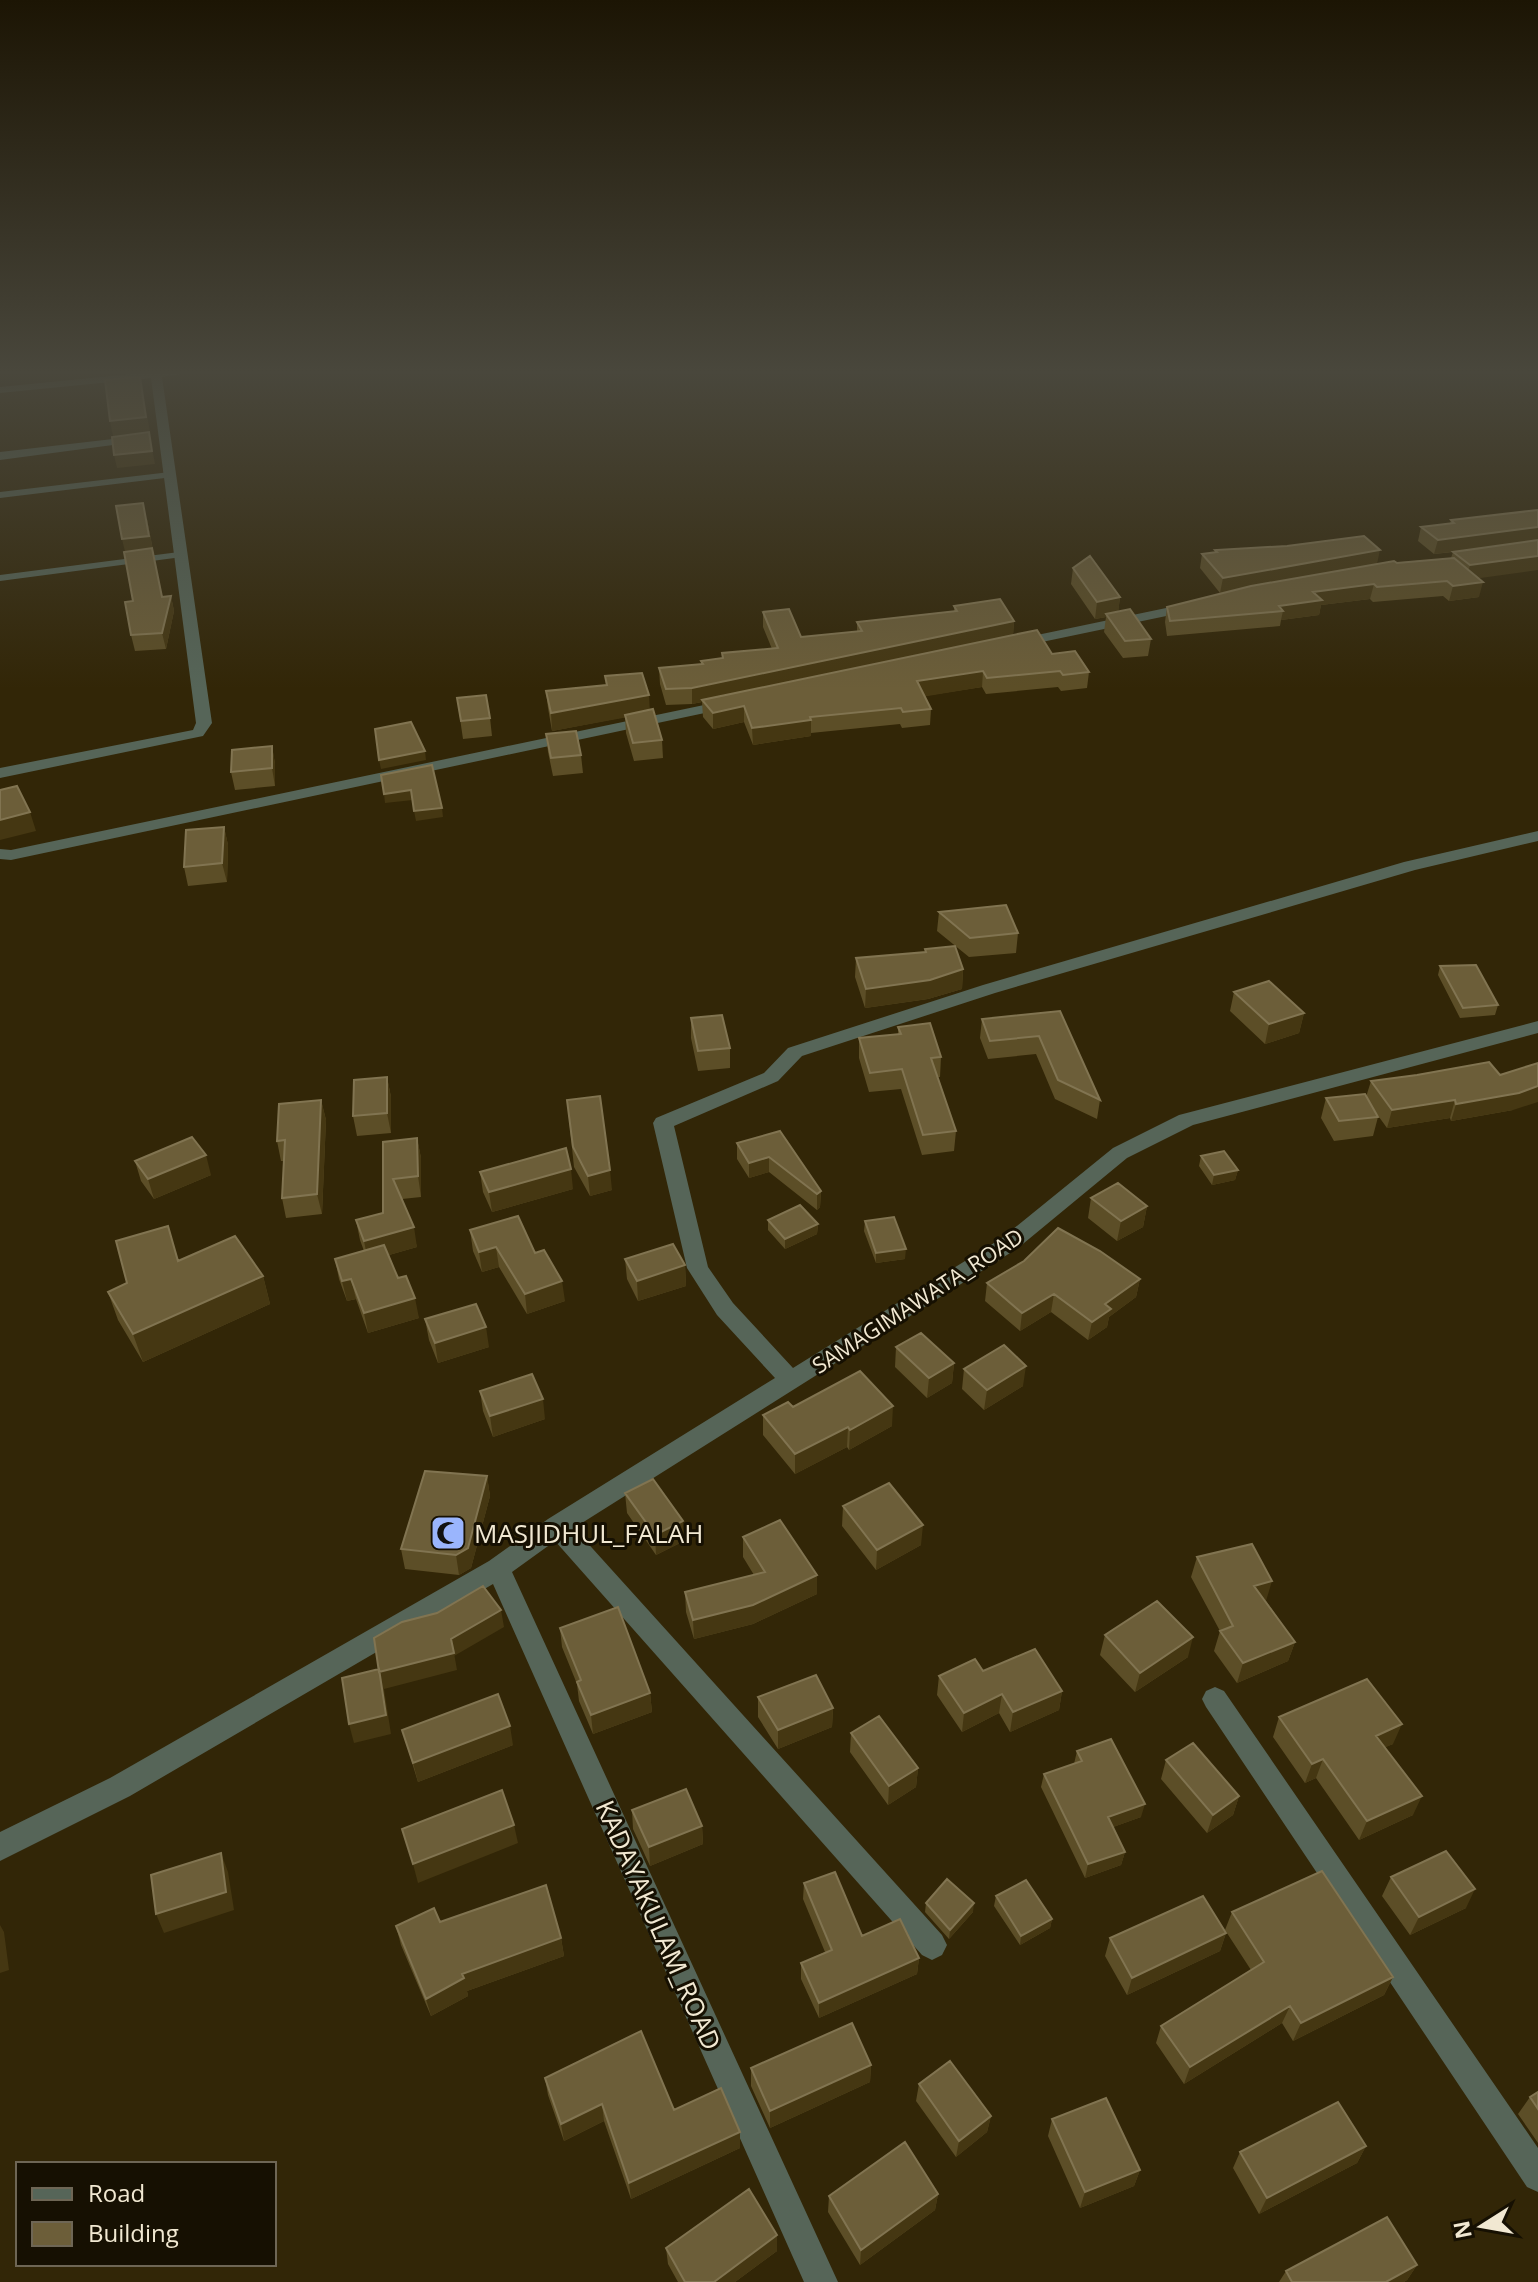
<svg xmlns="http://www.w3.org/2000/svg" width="1538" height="2282" viewBox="0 0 1538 2282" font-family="'Open Sans',sans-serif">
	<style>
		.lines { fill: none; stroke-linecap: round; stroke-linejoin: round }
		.service { fill: #566558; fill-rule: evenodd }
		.minor { fill: #566558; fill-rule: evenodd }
		.wall { fill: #5c4e27 }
		.shaded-wall { fill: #453712 }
		.building { fill: #6c5e39; stroke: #817451; stroke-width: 2 }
		.labels { text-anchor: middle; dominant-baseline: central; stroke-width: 6; stroke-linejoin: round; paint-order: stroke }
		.street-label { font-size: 22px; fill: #f1e8d2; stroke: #161002 }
		.near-poi-label { font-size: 26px; fill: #f1e8d2; stroke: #161002; text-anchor: start }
		.near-street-label { font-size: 26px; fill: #f1e8d2; stroke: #161002 }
	</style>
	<rect width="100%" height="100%" fill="#322607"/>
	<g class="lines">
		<path class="service" d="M170 472 174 475 173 477 0 498V492Z
			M179 552 184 555 182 557 0 581V575Z"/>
		<path class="minor" d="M172 370H207L162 377 212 723 203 736 0 778V768L193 730 196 723 151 378 0 393V387Z
			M139 436 143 437V441L0 460V452Z
			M1190 603 1197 607 1195 610 1018 647 1011 643 1018 639Z
			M728 700 735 704 733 707 11 860 0 859V849L11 850Z
			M1538 831V841L1415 870 995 993 802 1056 778 1081 674 1126 708 1267 733 1303 793 1368 1002 1238 1113 1148 1179 1115 1538 1021V1033L1193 1125 1127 1158 1018 1248 574 1528 942 1935 947 1945 942 1955 932 1960 922 1955 555 1541 512 1572 838 2282H804L493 1584 130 1796 0 1861V1832L110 1778 489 1561 548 1519 775 1378 717 1315 687 1268 653 1123 656 1118 764 1073 788 1048 983 985 1404 862Z
			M1215 1687 1224 1691 1538 2148V2192L1527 2187 1206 1707 1202 1699 1206 1691Z"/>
	</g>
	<path class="wall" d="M1538 510 1478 578 1479 597 1449 601 1443 596 1373 602 1370 599 1321 605 1319 615 1281 620 1280 626 1167 636 1165 622 1167 607 1236 590 1220 593 1200 568 1202 554 1214 553 1215 550 1377 564 1451 558 1453 552 1434 554 1418 541 1421 527 1450 523 1451 520Z
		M147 519 162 597 171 596 174 611 166 649 135 651 131 635 133 601 125 552Z
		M1073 568 1120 597 1118 612 1151 639 1148 656 1123 658 1104 632 1106 617 1095 619 1071 584Z
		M954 606 1014 621 1013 635 1089 672 1087 688 1061 691 1058 687 986 694 982 687 924 696 931 709 930 725 902 728 900 724 811 733V736L753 745 744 722 713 729 703 717 702 702 692 704 666 705 660 684 659 668 701 664V661L722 658V653L772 649 763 627V612L801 637 857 632V622L954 611Z
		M605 676 649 695V710L662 740 663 758 634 761 626 733 625 717 552 731 548 708 546 691 606 685Z
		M457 698 490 718 492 736 463 739Z
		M546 734 581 755 583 773 553 776 548 752Z
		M272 746 275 764V786L235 790 231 772Z
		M224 827 228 845 227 882 188 886 184 867Z
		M939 912 1018 933 1016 953 969 957 937 931Z
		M925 949 963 969 962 989 928 999 865 1008 855 977 856 958 925 952Z
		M1440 966 1498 1005 1495 1015 1460 1018 1438 975Z
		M1234 992 1304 1013 1299 1033 1265 1044 1230 1011Z
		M1060 1011 1100 1100 1097 1119 1055 1099 1036 1054 988 1059 980 1038 982 1019Z
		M691 1018 730 1048V1068L698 1071 691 1038Z
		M898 1027 941 1057 940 1077H938L956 1131 954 1151 922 1155 901 1089 869 1092 859 1058V1038L898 1034Z
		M387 1077 391 1097V1133L357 1136 353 1116Z
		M1371 1081 1513 1110 1451 1121 1450 1118 1387 1128 1374 1110 1378 1117 1373 1136 1334 1141 1321 1118 1326 1098 1366 1097Z
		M321 1100 326 1120 322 1214 286 1218 282 1198 284 1161H281L277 1141Z
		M567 1100 612 1190 590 1196 574 1167Z
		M780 1131 821 1191 820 1207 817 1210 769 1172 749 1178 737 1159V1143Z
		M417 1138 421 1158V1197L402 1199 417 1247 389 1255 398 1278 419 1318 368 1333 356 1299 347 1301 339 1279 335 1259 364 1251 360 1240 356 1220 383 1213V1142Z
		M1201 1156 1238 1170 1235 1180 1212 1185 1199 1166Z
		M135 1161 211 1175 154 1199 141 1181Z
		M480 1172 573 1189 492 1212 483 1192Z
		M1091 1198 1147 1206 1143 1227 1117 1241 1088 1218Z
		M768 1220 818 1224 817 1234 785 1249 768 1230Z
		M865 1221 905 1259 876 1263 864 1231Z
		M470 1230 535 1253 565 1301 527 1314 499 1267 482 1272 473 1251Z
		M625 1259 685 1265 686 1286 638 1301 627 1279Z
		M179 1261 263 1276 270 1304 143 1362 118 1320 108 1292Z
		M1140 1279 1136 1297 1109 1317 1107 1327 1088 1340 1051 1312 1020 1331 985 1301 987 1283Z
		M425 1319 489 1347 438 1363 429 1340Z
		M896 1347 954 1363 952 1383 927 1398 895 1367Z
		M964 1369 1023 1386 984 1410 962 1389Z
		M480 1391 545 1419 493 1437 483 1411Z
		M793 1407 892 1426 849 1450 847 1447 795 1474 763 1435V1415Z
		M487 1476 490 1496 471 1568 459 1575 405 1569 401 1549Z
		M625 1493 684 1541 656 1555 627 1513Z
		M843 1506 921 1545 876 1570 842 1526Z
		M743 1537 817 1594 753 1624 694 1639 686 1612 685 1592 754 1575 743 1557Z
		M1197 1557 1266 1601 1295 1642 1288 1661 1237 1683 1214 1651 1220 1631 1191 1577Z
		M560 1628 650 1693 652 1712 593 1734 579 1701 577 1684 562 1647Z
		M1105 1635 1188 1657 1135 1692 1100 1655Z
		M983 1671 1062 1691 1059 1710 1010 1732 999 1713 962 1732 937 1695 939 1676Z
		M758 1697 833 1708 832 1727 778 1749 758 1717Z
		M1279 1717 1393 1744 1385 1747 1413 1815 1359 1840 1316 1778 1305 1783 1273 1737Z
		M402 1730 513 1745 418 1782Z
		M851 1733 918 1768 916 1787 888 1805 850 1752Z
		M1077 1751 1141 1817 1113 1827 1125 1852 1121 1865 1085 1878 1041 1787 1044 1774 1074 1764Z
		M1166 1760 1239 1796 1233 1815 1207 1833 1161 1779Z
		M632 1810 702 1826 703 1844 650 1866 633 1829Z
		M1391 1877 1466 1908 1410 1935 1382 1896Z
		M804 1883 862 1936 919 1958 917 1974 819 2018 801 1979V1963L825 1952 803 1899Z
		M996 1896 1052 1919 1050 1928 1020 1945 994 1906Z
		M926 1903 973 1912 949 1939 925 1912Z
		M1232 1912 1393 1977 1384 1995 1293 2041 1282 2023 1184 2084 1156 2043 1161 2026 1251 1970 1225 1930Z
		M440 1922 561 1938 564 1956 467 1991 468 1996 431 2016 401 1945 396 1926Z
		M1226 1933 1220 1951 1127 1995 1105 1956 1110 1938Z
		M871 2065 870 2082 770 2128 751 2086V2068Z
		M545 2078 674 2110 740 2132V2148L631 2199 604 2121 564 2141 548 2095Z
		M919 2084 991 2116 987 2132 956 2157 916 2101Z
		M1538 2092V2143L1518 2114 1530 2097Z
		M1052 2119 1140 2170 1134 2186 1080 2208 1048 2136Z
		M1366 2146 1357 2163 1259 2214 1233 2168 1240 2152Z
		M938 2194 935 2210 860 2265 828 2212 829 2196Z
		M777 2235V2251L735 2282H678L668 2264 666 2248Z
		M1417 2265 1407 2280 1404 2282H1279L1286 2271Z"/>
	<path class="shaded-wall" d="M140 377 150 432 113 436 110 421Z
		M149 432 155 464 117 468 114 455Z
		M147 519 165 613 126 556 122 539Z
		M1538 527V541L1434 554 1438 540Z
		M1380 550 1377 564 1220 593 1223 578Z
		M1538 556V570L1466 580 1470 565Z
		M1483 582 1479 597 1449 601 1453 586Z
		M1374 584 1370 599 1321 605 1319 615 1281 620 1283 611 1279 606 1313 592Z
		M171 596 174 611 166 649 162 633Z
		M1120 597 1118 614H1106V617L1095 619 1097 602Z
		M1014 621 1013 636 692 704V688Z
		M983 671 982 687 916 698 917 681Z
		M649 695 650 713 552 731 551 713Z
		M744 706V722L713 729V713Z
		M811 720V736L753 745 752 728Z
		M272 746 275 764V786L272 768Z
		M425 751 426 760 381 769 379 760Z
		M411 790 413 800 385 803 384 794Z
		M442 808 443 817 416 821 414 811Z
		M30 812 36 831 0 840V820Z
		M224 827 228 845 227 882 222 863Z
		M963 969 962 989 928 999 865 1008 866 989Z
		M1304 1013 1299 1033 1265 1044 1269 1024Z
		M387 1077 391 1097V1133L387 1113Z
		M1538 1086V1102L1513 1110 1451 1121 1456 1104Z
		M321 1100 326 1120 322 1214 317 1194Z
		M1455 1100 1450 1118 1387 1128 1392 1110Z
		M417 1138 421 1158V1197L418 1176Z
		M206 1155 211 1175 154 1199 148 1179Z
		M769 1157V1172L749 1178V1163Z
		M571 1169 573 1189 492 1212 489 1192Z
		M610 1170 612 1190 590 1196 588 1176Z
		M1238 1170 1235 1180 1212 1185 1214 1175Z
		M821 1191 820 1207 817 1210V1194Z
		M1147 1206 1143 1227 1117 1241 1121 1221Z
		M818 1224 817 1234 785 1249V1239Z
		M414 1227 417 1247 368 1261 364 1241Z
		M496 1247 499 1267 482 1272 479 1252Z
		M906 1249 905 1259 876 1263V1253Z
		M685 1265 686 1286 638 1301 637 1281Z
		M263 1276 270 1304 143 1362 133 1334Z
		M351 1279 356 1299 347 1301 342 1281Z
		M1140 1279 1136 1297 1109 1317 1107 1327 1088 1340 1092 1322 1105 1304Z
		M562 1281 565 1301 527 1314 525 1294Z
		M1054 1294 1051 1312 1020 1331 1022 1313Z
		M415 1298 419 1318 368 1333 364 1313Z
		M486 1327 489 1347 438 1363 435 1343Z
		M954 1363 952 1383 927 1398 929 1378Z
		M1026 1366 1023 1386 984 1410 987 1390Z
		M543 1399 545 1419 493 1437 490 1416Z
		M893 1406 892 1426 849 1450 850 1430Z
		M848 1427 847 1447 795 1474V1454Z
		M487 1476 490 1496 471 1568 459 1575 456 1555Z
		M683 1521 684 1541 656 1555 655 1535Z
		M923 1525 921 1545 876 1570 877 1550Z
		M817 1575V1594L753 1624 694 1639 693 1620Z
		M1272 1581 1266 1601 1248 1605 1254 1586Z
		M501 1610 504 1627 454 1656 451 1639Z
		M1193 1637 1188 1657 1135 1692 1140 1673Z
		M1295 1642 1288 1661 1237 1683 1243 1663Z
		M454 1653 457 1670 384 1689 391 1734 354 1743 349 1724 379 1672Z
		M1062 1691 1059 1710 1010 1732 1013 1712Z
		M650 1693 652 1712 593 1734 591 1715Z
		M1002 1694 999 1713 962 1732 964 1713Z
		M833 1708 832 1727 778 1749V1730Z
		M1402 1724 1393 1744 1368 1755 1376 1736Z
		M510 1726 513 1745 418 1782 413 1763Z
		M1323 1759 1316 1778 1305 1783 1312 1764Z
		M918 1768 916 1787 888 1805 889 1786Z
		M1239 1796 1233 1815 1207 1833 1213 1815Z
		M1422 1796 1413 1815 1359 1840 1367 1821Z
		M1145 1804 1141 1817 1105 1830 1108 1817Z
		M514 1825 518 1843 418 1883 413 1864Z
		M702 1826 703 1844 650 1866 649 1847Z
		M1125 1852 1121 1865 1085 1878 1088 1864Z
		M221 1853 228 1872 234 1910 164 1933 156 1914Z
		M1475 1889 1466 1908 1410 1935 1419 1917Z
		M974 1903 973 1912 949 1939 950 1930Z
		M1052 1919 1050 1928 1020 1945 1021 1936Z
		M0 1925 4 1932 9 1970 0 1973Z
		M1226 1933 1220 1951 1127 1995 1132 1978Z
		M561 1938 564 1956 467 1991 468 1996 431 2016 426 1999 462 1974Z
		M919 1958 917 1974 819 2018V2003Z
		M1393 1977 1384 1995 1293 2041 1301 2023Z
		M1290 2006 1282 2023 1184 2084 1190 2067Z
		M871 2065 870 2082 770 2128V2111Z
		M602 2104 604 2121 564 2141 561 2124Z
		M991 2116 987 2132 956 2157 959 2141Z
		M740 2132V2148L631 2199 629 2183Z
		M1366 2146 1357 2163 1259 2214 1267 2198Z
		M1140 2170 1134 2186 1080 2208 1085 2192Z
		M938 2194 935 2210 860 2265 861 2250Z
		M777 2235V2251L735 2282H714Z
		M1417 2265 1407 2280 1404 2282H1386Z"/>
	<path class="building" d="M140 377 146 417 110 421 105 380Z
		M149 432 152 451 114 455 112 437Z
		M143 503 149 536 122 539 116 506Z
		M1538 510V527L1438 540 1421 527 1454 523 1451 520Z
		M1364 536 1380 550 1223 578 1202 554 1217 552 1215 550 1287 546Z
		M1538 540V556L1470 565 1453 552Z
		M152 548 162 597 171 596 162 633 131 635 125 602 133 601 124 552Z
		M1090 556 1120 597 1097 602 1073 568Z
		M1454 558 1483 582 1453 586 1447 581 1377 587 1374 584 1313 592 1322 600 1279 606 1283 611 1170 621 1167 607 1251 586 1394 561 1397 563Z
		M1000 599 1014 621 692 688 666 689 659 668 703 664 701 661 723 658 722 653 778 648 763 612 789 609 801 637 862 631 857 622 957 611 954 606Z
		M1130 609 1151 639 1125 641 1106 614Z
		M1037 630 1052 654 1075 651 1089 672 1063 675 1060 671 987 678 983 671 917 681 931 709 903 712 901 708 810 717 811 720 752 728 744 706 713 713 702 700Z
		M642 673 649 695 551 713 546 691 607 685 605 676Z
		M486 695 490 718 461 721 457 698Z
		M653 709 662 740 633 743 625 715Z
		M411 722 425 751 379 760 375 729Z
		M576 731 581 755 551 758 546 734Z
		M272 746V768L231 772 232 750Z
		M432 765 442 808 414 811 411 790 384 794 381 775Z
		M17 786 30 812 0 820V790Z
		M224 827 222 863 184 867 186 830Z
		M1006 905 1018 933 970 938 939 912Z
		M955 946 963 969 930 980 866 989 856 958 926 952 925 949Z
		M1476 965 1498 1005 1463 1008 1440 966Z
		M1269 981 1304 1013 1269 1024 1234 992Z
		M1060 1011 1100 1100 1058 1080 1039 1036 990 1041 982 1019Z
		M722 1015 730 1048 698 1051 691 1018Z
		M930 1023 941 1057 931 1058 956 1131 923 1135 902 1069 870 1073 859 1038 901 1034 898 1027Z
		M1489 1062 1500 1075 1538 1063V1086L1519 1093 1456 1104 1455 1100 1392 1110 1371 1081 1417 1075Z
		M387 1077V1113L353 1116 354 1080Z
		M1365 1094 1378 1117 1339 1121 1326 1098Z
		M600 1096 610 1170 588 1176 573 1147 567 1100Z
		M321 1100 317 1194 282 1198 285 1140 277 1141 279 1104Z
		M780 1131 821 1191 817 1194 769 1157 749 1163 737 1143Z
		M192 1137 206 1155 148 1179 135 1161Z
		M417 1138 418 1176 393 1179 414 1227 364 1241 356 1220 383 1213V1142Z
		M566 1148 571 1169 489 1192 480 1172Z
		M1224 1151 1238 1170 1214 1175 1201 1156Z
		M1118 1183 1147 1206 1121 1221 1091 1198Z
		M800 1205 818 1224 785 1239 768 1220Z
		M518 1216 535 1253 544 1250 562 1281 525 1294 496 1247 479 1252 470 1230Z
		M894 1217 906 1249 876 1253 865 1221Z
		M168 1226 178 1261 235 1236 263 1276 133 1334 108 1292 127 1283 116 1241Z
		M1058 1228 1100 1251 1140 1279 1105 1304 1111 1309 1092 1322 1054 1294 1022 1313 987 1283 1024 1261Z
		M673 1244 685 1265 637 1281 625 1259Z
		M384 1245 398 1278 406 1276 415 1298 364 1313 351 1279 342 1281 335 1259Z
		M476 1304 486 1327 435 1343 425 1319Z
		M921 1333 954 1363 929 1378 896 1347Z
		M1004 1345 1026 1366 987 1390 964 1369Z
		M860 1371 893 1406 850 1430 848 1427 795 1454 763 1415 788 1402 793 1407Z
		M532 1374 543 1399 490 1416 480 1391Z
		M425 1471 487 1476 468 1548 456 1555 401 1549Z
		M653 1479 683 1521 655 1535 625 1493Z
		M889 1483 923 1525 877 1550 843 1506Z
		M780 1520 817 1575 753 1605 693 1620 685 1592 765 1572 743 1537Z
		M1252 1544 1272 1581 1254 1586 1295 1642 1243 1663 1220 1631 1233 1626 1197 1557Z
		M483 1586 501 1610 451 1639 454 1653 379 1672 374 1638 402 1622 437 1613Z
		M1157 1601 1193 1637 1140 1673 1105 1635Z
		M618 1607 650 1693 591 1715 577 1682 581 1680 560 1628Z
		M1035 1649 1062 1691 1013 1712 1002 1694 964 1713 939 1676 975 1659 983 1671Z
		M379 1669 386 1715 349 1724 342 1678Z
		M816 1675 833 1708 778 1730 758 1697Z
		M1367 1679 1402 1724 1376 1736 1422 1796 1367 1821 1323 1759 1312 1764 1279 1717Z
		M498 1694 510 1726 413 1763 402 1730Z
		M879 1716 918 1768 889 1786 851 1733Z
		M1111 1739 1145 1804 1108 1817 1125 1852 1088 1864 1044 1774 1082 1761 1077 1751Z
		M1193 1743 1239 1796 1213 1815 1166 1760Z
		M686 1789 702 1826 649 1847 632 1810Z
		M502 1790 514 1825 413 1864 402 1829Z
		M1446 1851 1475 1889 1419 1917 1391 1877Z
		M221 1853 226 1892 156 1914 151 1875Z
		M1322 1871 1393 1977 1301 2023 1290 2006 1190 2067 1161 2026 1264 1962 1232 1912Z
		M835 1872 862 1936 900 1919 919 1958 819 2003 801 1963 832 1950 804 1883Z
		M947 1879 974 1903 950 1930 926 1903Z
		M1026 1880 1052 1919 1021 1936 996 1896Z
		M546 1885 561 1938 462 1974 464 1978 426 1999 396 1926 434 1908 440 1922Z
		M1203 1896 1226 1933 1132 1978 1110 1938Z
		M852 2023 871 2065 770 2111 751 2068Z
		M641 2031 674 2110 721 2088 740 2132 629 2183 602 2104 561 2124 545 2078Z
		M950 2061 991 2116 959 2141 919 2084Z
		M1538 2092V2109L1530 2097Z
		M1106 2098 1140 2170 1085 2192 1052 2119Z
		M1338 2102 1366 2146 1267 2198 1240 2152Z
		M905 2142 938 2194 861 2250 829 2196Z
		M749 2189 777 2235 714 2282H685L666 2248Z
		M1387 2217 1417 2265 1386 2282H1292L1286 2271Z"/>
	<linearGradient id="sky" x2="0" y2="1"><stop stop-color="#1c1504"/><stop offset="0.54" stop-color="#49473c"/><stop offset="1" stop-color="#49473c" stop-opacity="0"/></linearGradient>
	<rect width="1538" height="689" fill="url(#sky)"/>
	<defs>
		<symbol id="mosque-square" viewBox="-11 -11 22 22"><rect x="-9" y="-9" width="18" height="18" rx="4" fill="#9ab5fd" stroke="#161002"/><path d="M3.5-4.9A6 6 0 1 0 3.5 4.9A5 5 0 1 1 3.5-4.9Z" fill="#111"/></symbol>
	</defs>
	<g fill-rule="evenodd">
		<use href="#mosque-square" x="428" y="1513" width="40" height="40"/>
	</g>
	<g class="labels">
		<g class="street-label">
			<text transform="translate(917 1300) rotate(-33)">SAMAGIMAWATA_ROAD</text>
		</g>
		<g class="near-poi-label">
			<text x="474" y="1533">MASJIDHUL_FALAH</text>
		</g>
		<g class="near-street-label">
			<text transform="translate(659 1925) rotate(66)">KADAYAKULAM_ROAD</text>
		</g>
	</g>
	<rect x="16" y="2162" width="260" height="104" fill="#161002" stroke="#6e6655" stroke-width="2"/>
	<rect x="32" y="2188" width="40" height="12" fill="#566558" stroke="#6e6655" stroke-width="2"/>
	<text x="88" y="2202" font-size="24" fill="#f1e8d2">Road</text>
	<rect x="32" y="2222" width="40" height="24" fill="#6c5e39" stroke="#6e6655" stroke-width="2"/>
	<text x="88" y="2242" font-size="24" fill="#f1e8d2">Building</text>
	<g transform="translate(1482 2226) rotate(259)" stroke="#161002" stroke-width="6" paint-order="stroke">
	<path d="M0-6L14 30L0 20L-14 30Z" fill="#f1e8d2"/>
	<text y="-12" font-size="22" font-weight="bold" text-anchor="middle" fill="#f1e8d2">N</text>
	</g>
</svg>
